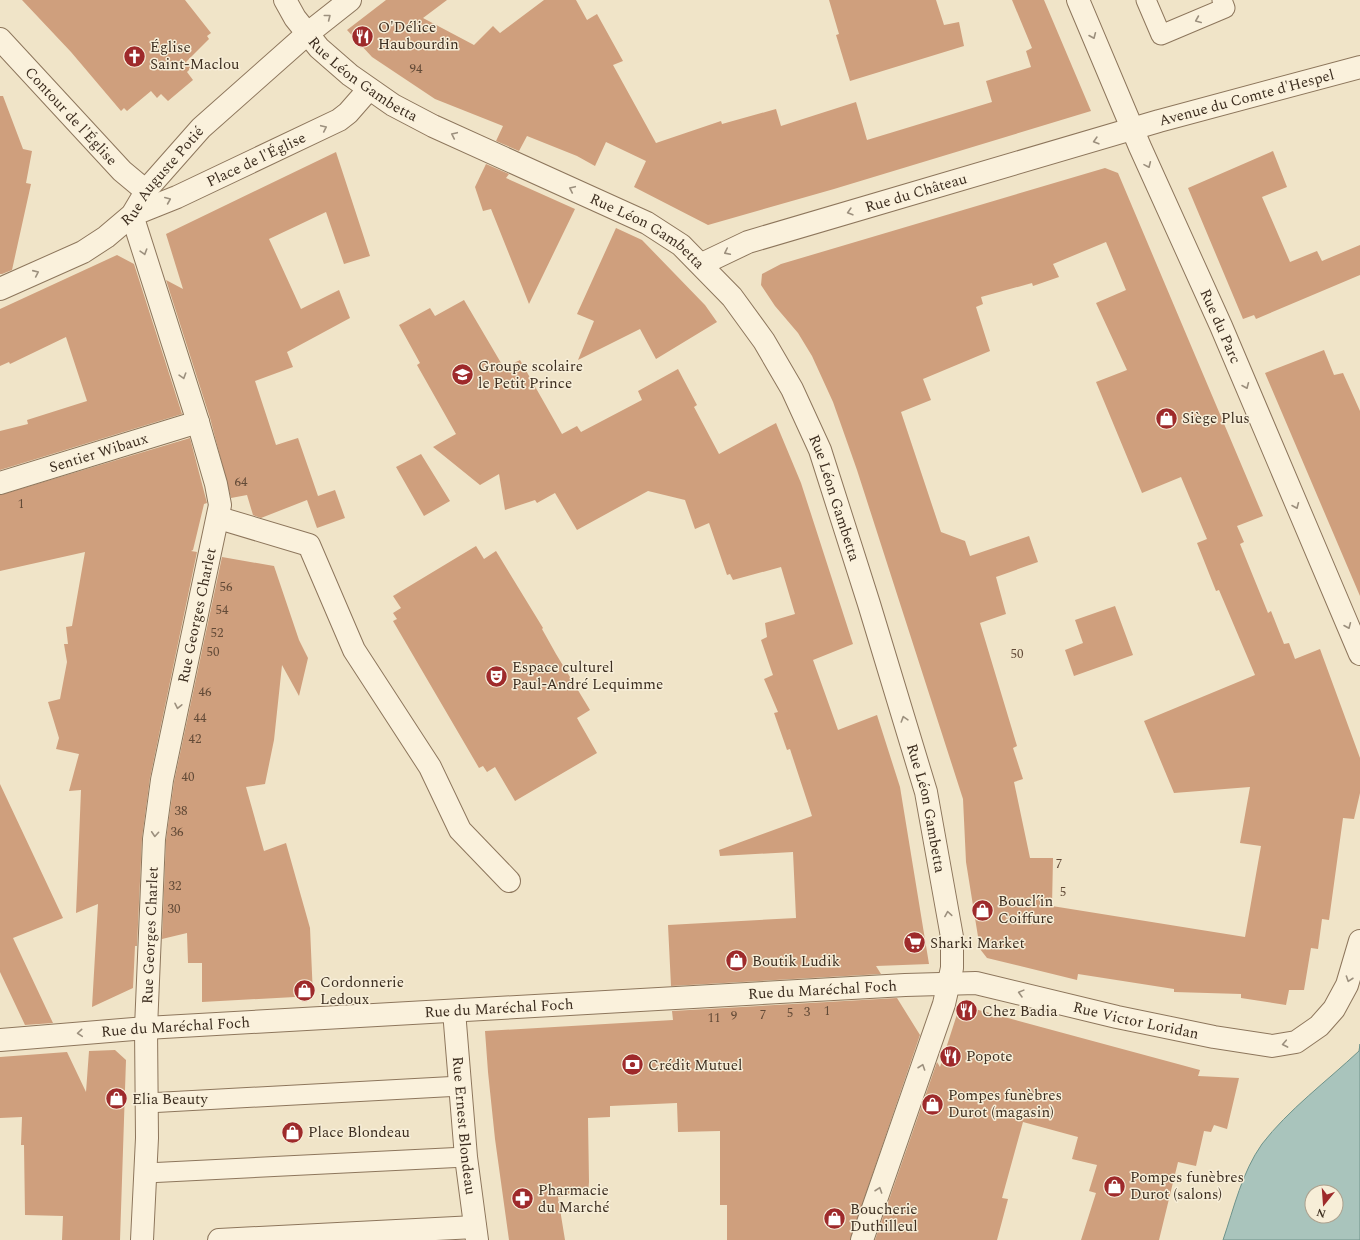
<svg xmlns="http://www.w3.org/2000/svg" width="1360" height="1240" viewBox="0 0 1360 1240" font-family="Spectral,serif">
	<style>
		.water { fill: #a9c4bc; stroke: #6f938a; fill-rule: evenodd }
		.building { fill: #cf9f7d; fill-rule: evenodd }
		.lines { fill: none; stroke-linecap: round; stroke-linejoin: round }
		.service-casing { stroke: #8d765c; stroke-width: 21 }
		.pedestrian-casing { stroke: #8d765c; stroke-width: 24 }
		.minor-casing { stroke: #8d765c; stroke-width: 24 }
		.tertiary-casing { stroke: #8d765c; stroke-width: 24 }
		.service { stroke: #faf1dc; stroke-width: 19 }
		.pedestrian { stroke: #faf1dc; stroke-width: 22 }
		.minor { stroke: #faf1dc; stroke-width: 22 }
		.tertiary { stroke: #faf1dc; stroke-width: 22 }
		.oneway { stroke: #9c907e }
		.labels { text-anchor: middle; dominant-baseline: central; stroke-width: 3; stroke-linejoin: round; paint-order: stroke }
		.number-label { font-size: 13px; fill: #624a37 }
		.poi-label { font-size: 15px; fill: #3d2e20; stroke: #f7eed8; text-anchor: start }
		.street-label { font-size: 15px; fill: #3d2e20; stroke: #f7eed8 }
	</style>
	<rect width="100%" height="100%" fill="#f0e4c8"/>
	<path class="water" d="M1360 1044V1240H1223C1234 1208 1242 1172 1262 1144 1288 1110 1327 1081 1359 1051ZM1312 1192H1336V1216H1312Z"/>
	<path class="building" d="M22 0H185L211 33 207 36 209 39 186 62 191 68 187 72 193 80 168 101 161 94 157 98 151 91 127 111 124 108 121 111 71 52Z
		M386 0H447L423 18 474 45 493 26 500 33 544 0H576L587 20 597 14 623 61 613 65 656 143 721 121 722 124 776 109 781 126 856 102 867 140 992 102 986 81 1031 67 1026 51 1032 48 1012 0H1044L1091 111 834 189 708 225 634 187 646 161 606 142 595 166 577 156 527 136 519 151 496 141 503 126 435 99 372 57 347 30Z
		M829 0H936L944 25 959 22 964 46 850 81 836 35 839 34Z
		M0 96H3L23 149 32 151 26 183 31 184 12 270 2 274H0Z
		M1273 151 1287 187 1262 197 1290 262 1317 251 1322 261 1360 245V275L1256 319 1254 315 1243 319 1188 188Z
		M336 152 370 256 344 264 326 212 269 239 301 309 339 290 350 318 287 352 293 367 255 381 276 445 298 438 318 496 335 490 345 518 317 528 307 500 261 518 253 515 247 495 231 498 210 418 166 280 183 289 166 234Z
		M486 164 509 174 506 178 575 209 529 304 491 209 483 211 475 187Z
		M1105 168 1118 173 1263 516 1237 526 1244 542 1240 544 1268 613 1271 611 1284 644 1289 643 1295 659 1320 649 1360 758V793L1354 819 1343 818 1329 920 1322 919 1318 949 1311 948 1304 990H1289L1286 1005 1241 998V994L1174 992V989L1078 974 1077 980 987 958 980 949 966 862 963 799 857 470 833 402 812 356 798 333 775 306 761 285 762 274 781 264ZM1106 242 1126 290 1096 303 1127 370 1096 382 1142 493 1181 477 1207 539 1197 543 1216 591 1219 590 1255 675 1144 721 1174 793 1250 787 1240 843 1261 846 1245 937 1052 906 1053 858H1030L1014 782 1023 779 1013 748 1017 746 980 623 1006 614 996 577 1038 562 1029 536 970 556 965 541 941 532 901 412 931 400 923 379 990 351 976 307 983 304 981 297 1032 283 1033 286 1059 277 1053 264Z
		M616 228 642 240 705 305 717 322 656 359 640 329 578 360 594 321 577 314Z
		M117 255 134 264 182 414 0 470V431L28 424 27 420 87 401 66 337 10 364 9 362 0 366V309Z
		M464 300 504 368 520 360 562 434 577 426 581 432 642 400 638 391 678 369 697 405 694 407 719 454 776 423 801 483 853 644 813 660 838 730 877 715 900 787 929 964 876 966 881 974 671 986 668 925 796 918 793 852 720 856 719 850 812 816 790 749 787 750 774 713 778 712 764 679 773 675 761 640 767 637 765 623 795 614 781 567 733 580 730 574 727 575 709 523 695 529 685 500 648 491 577 530 555 493 537 503 535 500 505 510 499 474 480 485 433 447 456 434 417 365 420 363 399 325 430 308 435 316Z
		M1324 350 1334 375 1343 373 1360 411V596L1265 373Z
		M190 438 207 503 204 504 193 550 191 551 197 552 150 778 142 838 137 946H135L133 988 92 1007 98 904 76 913 81 790 69 791 79 754 56 749 59 738 48 702 60 699 67 662 64 644H68L66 627 72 626 85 552 0 571V495Z
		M421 454 450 501 424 516 396 467Z
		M476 546 484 559 496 551 543 628 542 629 556 654 590 710 577 718 597 753 515 801 495 767 487 772 483 766 479 768 393 621 397 619 393 613 401 608 393 596Z
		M222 557 274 566 299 640 308 658 299 696 282 665 274 740 265 784 246 787 264 851 286 843 310 928 313 996 202 1002V963H188L187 933 162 939 166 840 174 782Z
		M1115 606 1133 655 1074 676 1065 650 1083 643 1075 620Z
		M0 784 63 918 13 938 53 1023 25 1025 0 972Z
		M897 998 920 1035 850 1240H727V1205H720V1131L678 1132 677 1103 610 1106V1117L588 1118 589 1182 588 1194 558 1197 565 1240H509L495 1139 488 1072 485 1031 673 1020 672 1011Z
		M960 1005 1200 1070 1198 1076 1239 1078 1227 1129 1214 1125 1211 1132 1204 1131 1196 1166 1178 1162 1159 1240H1081L1096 1193 1089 1191 1097 1165 1072 1159 1078 1137 1023 1122 1002 1198 1008 1199 997 1240H875L937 1062 940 1067Z
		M115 1050 126 1060 120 1240H62L63 1216 25 1215 24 1145H21L22 1117 0 1118V1057L67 1052 86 1092 89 1051Z"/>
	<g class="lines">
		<defs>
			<path id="service" d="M1146 0 1161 35 1225 8 1222 0
				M147 1103 461 1086
				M146 1173 466 1157"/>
			<path id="pedestrian" d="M219 518 309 545 354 650 430 767 460 830 509 881"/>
			<g id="minor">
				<path id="s1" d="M1078 0 1140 147 1221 326 1360 654"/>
				<path d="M307 34 350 0"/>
				<path id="s2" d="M0 39 122 171 146 191"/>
				<path id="s3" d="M0 483 198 422"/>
				<path id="s4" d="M454 1011 466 1157 477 1240"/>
				<path id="s5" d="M0 1040 146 1028 905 985 976 983 1117 1017 1214 1037 1272 1046 1296 1042 1319 1026 1334 1009 1347 985 1360 941"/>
				<path id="s6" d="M142 1240 147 1138 146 1028 154 839 162 780 220 505 216 484 198 422 132 215 177 197 339 120 348 113 369 89"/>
				<path d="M219 1240 475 1227"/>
			</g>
			<g id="tertiary">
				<path id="s7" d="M285 0 295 18 319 48 350 75 393 105 433 126 647 223 681 245 732 297 764 341 792 389 820 450 869 604 926 792 952 937V968L944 1004 862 1240"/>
				<path id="s8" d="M702 264 748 242 1159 121 1360 67"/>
				<path id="s9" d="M0 289 83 252 106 237 132 215 148 188 201 128 307 34"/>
			</g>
		</defs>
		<use href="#service" class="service-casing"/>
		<use href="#pedestrian" class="pedestrian-casing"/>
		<use href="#minor" class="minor-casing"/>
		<use href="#tertiary" class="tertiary-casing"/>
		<use href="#service" class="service"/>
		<use href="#pedestrian" class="pedestrian"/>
		<use href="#minor" class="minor"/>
		<use href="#tertiary" class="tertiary"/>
	</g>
	<defs><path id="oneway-chevron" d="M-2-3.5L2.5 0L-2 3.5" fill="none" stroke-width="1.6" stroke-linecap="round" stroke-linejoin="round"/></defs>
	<g class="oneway">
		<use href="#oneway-chevron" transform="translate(328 17) rotate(-38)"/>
		<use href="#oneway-chevron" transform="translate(1198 20) rotate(157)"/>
		<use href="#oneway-chevron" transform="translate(1093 36) rotate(67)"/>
		<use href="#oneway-chevron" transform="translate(324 128) rotate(-25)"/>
		<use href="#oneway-chevron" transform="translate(454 135) rotate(-155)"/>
		<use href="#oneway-chevron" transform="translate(1096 141) rotate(164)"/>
		<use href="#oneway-chevron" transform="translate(1148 165) rotate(66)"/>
		<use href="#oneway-chevron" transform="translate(572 189) rotate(-155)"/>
		<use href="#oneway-chevron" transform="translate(168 200) rotate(-23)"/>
		<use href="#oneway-chevron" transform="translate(850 212) rotate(164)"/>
		<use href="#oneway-chevron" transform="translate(144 252) rotate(73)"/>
		<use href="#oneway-chevron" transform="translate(727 252) rotate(154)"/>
		<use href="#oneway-chevron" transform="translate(36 273) rotate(-24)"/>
		<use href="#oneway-chevron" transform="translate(183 376) rotate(73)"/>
		<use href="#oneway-chevron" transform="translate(1246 386) rotate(67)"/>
		<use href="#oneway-chevron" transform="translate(1296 506) rotate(67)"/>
		<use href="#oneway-chevron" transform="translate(1348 626) rotate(67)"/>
		<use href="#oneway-chevron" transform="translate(178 706) rotate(102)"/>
		<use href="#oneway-chevron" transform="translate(904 719) rotate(-107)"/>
		<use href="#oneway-chevron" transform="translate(155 834) rotate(94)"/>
		<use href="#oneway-chevron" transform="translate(948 914) rotate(-99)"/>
		<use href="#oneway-chevron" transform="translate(1349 979) rotate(109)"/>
		<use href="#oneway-chevron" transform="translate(1021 993) rotate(-165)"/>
		<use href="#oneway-chevron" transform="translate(80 1033) rotate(175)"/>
		<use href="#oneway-chevron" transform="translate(1285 1044) rotate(169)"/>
		<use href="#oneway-chevron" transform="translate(922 1067) rotate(-71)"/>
		<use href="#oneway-chevron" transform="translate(879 1190) rotate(-71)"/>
	</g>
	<defs>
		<symbol id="restaurant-disc" viewBox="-11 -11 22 22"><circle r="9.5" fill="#9e2a2b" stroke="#f7eed8"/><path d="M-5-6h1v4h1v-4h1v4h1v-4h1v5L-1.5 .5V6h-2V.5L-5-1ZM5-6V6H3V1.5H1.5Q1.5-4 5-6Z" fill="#fff"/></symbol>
		<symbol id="church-disc" viewBox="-11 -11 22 22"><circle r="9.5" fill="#9e2a2b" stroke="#f7eed8"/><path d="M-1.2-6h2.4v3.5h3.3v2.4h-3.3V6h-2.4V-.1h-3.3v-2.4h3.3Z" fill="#fff"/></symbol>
		<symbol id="school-disc" viewBox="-11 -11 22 22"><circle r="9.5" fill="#9e2a2b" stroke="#f7eed8"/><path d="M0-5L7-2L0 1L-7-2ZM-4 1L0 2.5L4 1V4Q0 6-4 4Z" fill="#fff"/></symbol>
		<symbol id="shop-disc" viewBox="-11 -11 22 22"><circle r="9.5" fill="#9e2a2b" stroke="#f7eed8"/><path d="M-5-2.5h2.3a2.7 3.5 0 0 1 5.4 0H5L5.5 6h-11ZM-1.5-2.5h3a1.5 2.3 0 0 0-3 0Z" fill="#fff"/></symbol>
		<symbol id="theatre-disc" viewBox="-11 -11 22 22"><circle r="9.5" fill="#9e2a2b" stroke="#f7eed8"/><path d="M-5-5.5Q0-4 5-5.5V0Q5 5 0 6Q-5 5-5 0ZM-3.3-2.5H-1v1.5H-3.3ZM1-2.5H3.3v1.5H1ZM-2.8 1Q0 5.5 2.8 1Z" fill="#fff"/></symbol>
		<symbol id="supermarket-disc" viewBox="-11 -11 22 22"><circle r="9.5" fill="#9e2a2b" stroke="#f7eed8"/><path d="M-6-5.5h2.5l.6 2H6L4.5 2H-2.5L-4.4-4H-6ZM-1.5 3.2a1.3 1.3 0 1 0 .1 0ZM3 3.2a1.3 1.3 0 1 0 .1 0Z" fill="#fff"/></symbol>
		<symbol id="bank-disc" viewBox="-11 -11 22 22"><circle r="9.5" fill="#9e2a2b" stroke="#f7eed8"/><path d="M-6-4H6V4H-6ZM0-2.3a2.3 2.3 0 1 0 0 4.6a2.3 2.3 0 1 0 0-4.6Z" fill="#fff"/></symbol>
		<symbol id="pharmacy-disc" viewBox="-11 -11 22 22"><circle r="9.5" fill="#9e2a2b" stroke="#f7eed8"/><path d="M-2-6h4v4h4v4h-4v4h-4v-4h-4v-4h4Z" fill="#fff"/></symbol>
	</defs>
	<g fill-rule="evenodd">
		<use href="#restaurant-disc" x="350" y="24" width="25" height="25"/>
		<use href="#church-disc" x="122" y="44" width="25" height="25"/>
		<use href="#school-disc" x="450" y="362" width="25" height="25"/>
		<use href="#shop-disc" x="1154" y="406" width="25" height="25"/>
		<use href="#theatre-disc" x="484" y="664" width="25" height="25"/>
		<use href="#shop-disc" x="970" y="898" width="25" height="25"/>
		<use href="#supermarket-disc" x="902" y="930" width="25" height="25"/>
		<use href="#shop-disc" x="724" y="948" width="25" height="25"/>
		<use href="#shop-disc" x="292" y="978" width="25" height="25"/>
		<use href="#restaurant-disc" x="954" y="998" width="25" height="25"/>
		<use href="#restaurant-disc" x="938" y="1044" width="25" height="25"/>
		<use href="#bank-disc" x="620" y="1052" width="25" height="25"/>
		<use href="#shop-disc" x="104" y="1086" width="25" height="25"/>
		<use href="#shop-disc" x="920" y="1092" width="25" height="25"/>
		<use href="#shop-disc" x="280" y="1120" width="25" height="25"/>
		<use href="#shop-disc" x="1102" y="1174" width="25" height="25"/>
		<use href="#pharmacy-disc" x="510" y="1186" width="25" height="25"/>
		<use href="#shop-disc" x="822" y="1206" width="25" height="25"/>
	</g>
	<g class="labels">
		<g class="number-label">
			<text x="416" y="69">94</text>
			<text x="241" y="482">64</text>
			<text x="21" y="504">1</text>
			<text x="226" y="587">56</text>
			<text x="222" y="610">54</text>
			<text x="217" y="633">52</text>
			<text x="213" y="652">50</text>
			<text x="1017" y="654">50</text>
			<text x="205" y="692">46</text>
			<text x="200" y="718">44</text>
			<text x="195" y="739">42</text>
			<text x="188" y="777">40</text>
			<text x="181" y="811">38</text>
			<text x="177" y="832">36</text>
			<text x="1059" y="864">7</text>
			<text x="175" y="886">32</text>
			<text x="1063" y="892">5</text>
			<text x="174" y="909">30</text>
			<text x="827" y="1011">1</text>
			<text x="807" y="1012">3</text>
			<text x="790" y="1013">5</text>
			<text x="763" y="1015">7</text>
			<text x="734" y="1016">9</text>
			<text x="714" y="1018">11</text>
		</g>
		<g class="poi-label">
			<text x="378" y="27">O'Délice<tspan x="378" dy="17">Haubourdin</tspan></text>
			<text x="150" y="47">Église<tspan x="150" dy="17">Saint-Maclou</tspan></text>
			<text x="478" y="366">Groupe scolaire<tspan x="478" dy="17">le Petit Prince</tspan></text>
			<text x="1182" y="418">Siège Plus</text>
			<text x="512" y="667">Espace culturel<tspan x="512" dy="17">Paul-André Lequimme</tspan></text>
			<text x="998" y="901">Boucl’in<tspan x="998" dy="17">Coiffure</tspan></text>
			<text x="930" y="943">Sharki Market</text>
			<text x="752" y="961">Boutik Ludik</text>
			<text x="320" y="982">Cordonnerie<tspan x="320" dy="17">Ledoux</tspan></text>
			<text x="982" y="1011">Chez Badia</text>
			<text x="966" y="1056">Popote</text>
			<text x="648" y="1065">Crédit Mutuel</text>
			<text x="948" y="1095">Pompes funèbres<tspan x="948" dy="17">Durot (magasin)</tspan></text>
			<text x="132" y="1099">Elia Beauty</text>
			<text x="308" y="1132">Place Blondeau</text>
			<text x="1130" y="1177">Pompes funèbres<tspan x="1130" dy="17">Durot (salons)</tspan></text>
			<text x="538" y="1190">Pharmacie<tspan x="538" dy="17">du Marché</tspan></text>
			<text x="850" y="1209">Boucherie<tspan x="850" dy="17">Duthilleul</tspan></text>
		</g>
		<g class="street-label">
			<text stroke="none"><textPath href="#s7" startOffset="113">Rue Léon Gambetta</textPath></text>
			<text stroke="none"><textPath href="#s8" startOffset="570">Avenue du Comte d'Hespel</textPath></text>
			<text stroke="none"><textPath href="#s2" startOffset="105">Contour de l'Église</textPath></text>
			<text stroke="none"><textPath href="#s6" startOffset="1181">Place de l'Église</textPath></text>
			<text stroke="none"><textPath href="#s9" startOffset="202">Rue Auguste Potié</textPath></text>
			<text stroke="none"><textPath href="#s8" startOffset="226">Rue du Château</textPath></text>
			<text stroke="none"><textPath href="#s7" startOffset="437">Rue Léon Gambetta</textPath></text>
			<text stroke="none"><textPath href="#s1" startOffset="356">Rue du Parc</textPath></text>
			<text stroke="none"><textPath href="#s3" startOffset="103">Sentier Wibaux</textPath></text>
			<text stroke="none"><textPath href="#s7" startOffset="773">Rue Léon Gambetta</textPath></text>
			<text stroke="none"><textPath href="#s6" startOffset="629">Rue Georges Charlet</textPath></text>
			<text stroke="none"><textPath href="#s7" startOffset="1097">Rue Léon Gambetta</textPath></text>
			<text stroke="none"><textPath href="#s6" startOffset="305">Rue Georges Charlet</textPath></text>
			<text stroke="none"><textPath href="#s5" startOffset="824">Rue du Maréchal Foch</textPath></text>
			<text stroke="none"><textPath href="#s5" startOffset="500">Rue du Maréchal Foch</textPath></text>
			<text stroke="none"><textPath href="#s5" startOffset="1142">Rue Victor Loridan</textPath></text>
			<text stroke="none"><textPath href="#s5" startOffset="176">Rue du Maréchal Foch</textPath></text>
			<text stroke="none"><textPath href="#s4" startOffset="115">Rue Ernest Blondeau</textPath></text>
		</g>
	</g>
	<g transform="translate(1324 1204) rotate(197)"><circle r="19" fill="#f7eed8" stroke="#ada18e"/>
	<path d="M0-3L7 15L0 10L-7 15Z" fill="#9e2a2b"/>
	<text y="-6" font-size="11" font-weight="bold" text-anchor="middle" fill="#3d2e20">N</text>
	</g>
</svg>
